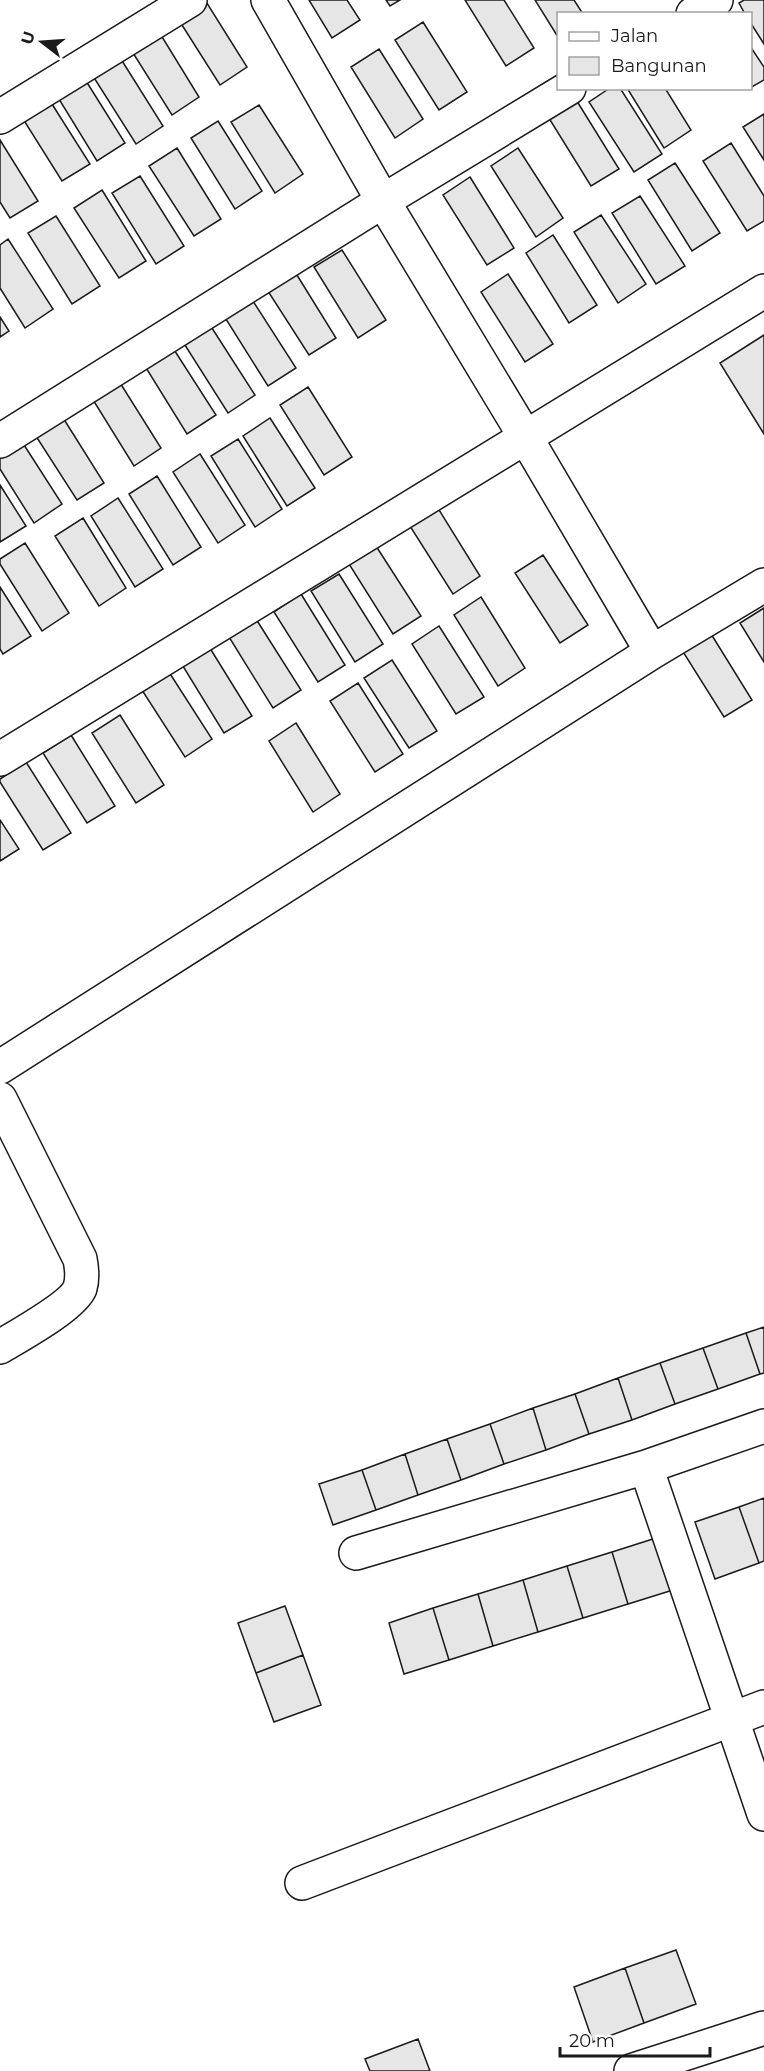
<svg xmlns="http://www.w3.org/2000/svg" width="764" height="2071" viewBox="0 0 764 2071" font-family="Montserrat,sans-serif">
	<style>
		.building { fill: #e6e6e6; stroke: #1a1a1a; stroke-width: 1.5 }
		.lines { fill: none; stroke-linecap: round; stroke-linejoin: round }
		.minor-casing { stroke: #1a1a1a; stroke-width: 36 }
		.minor { stroke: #fff; stroke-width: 33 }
	</style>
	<rect width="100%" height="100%" fill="#fff"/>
	<path class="building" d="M205 0 247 67 220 85 175 14Z
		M309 0H347L360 20 332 38Z
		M386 0H400L390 6Z
		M465 0H504L534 48 506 66Z
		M535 0H574L583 14H558V37Z
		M744 0H764V44L750 22V14H745L739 3Z
		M423 22 467 92 439 110 395 40Z
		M156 27 199 97 172 115 128 45Z
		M750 46 764 67V80L750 88Z
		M379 49 423 119 395 138 351 67Z
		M119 56 163 126 136 144 91 73Z
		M81 73 125 143 97 161 54 91Z
		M610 88H620L662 154 634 172 589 102Z
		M627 88H665L691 130 664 148Z
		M45 93 90 164 62 181 18 111Z
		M575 98 619 169 591 186 547 115Z
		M259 105 303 174 275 193 231 122Z
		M764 114V160L743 127Z
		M218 121 262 191 235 209 191 138Z
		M0 140 38 201 10 218 0 202Z
		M731 143 764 196V221L747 231 703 161Z
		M177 148 221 219 194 236 149 166Z
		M518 148 563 218 536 237 491 166Z
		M675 163 720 233 692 251 648 180Z
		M140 176 184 246 156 264 112 193Z
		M470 177 514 248 487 265 443 195Z
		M102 190 146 261 119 278 74 208Z
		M640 196 685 266 656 284 612 213Z
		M601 215 646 284 618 303 574 232Z
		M56 216 100 286 72 304 28 233Z
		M553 235 597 305 569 323 526 253Z
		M8 239 53 309 25 328 0 288V245Z
		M342 250 386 320 358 338 314 267Z
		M292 267 336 338 309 355 264 285Z
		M508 274 553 344 525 362 481 292Z
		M251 298 296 368 268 386 224 316Z
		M0 317 9 331 0 337Z
		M210 325 255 395 228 413 183 342Z
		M764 335V434L720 363Z
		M171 345 216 415 187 434 143 363Z
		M117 378 161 448 134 466 90 395Z
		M308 387 352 457 324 475 280 405Z
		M60 413 104 483 77 500 32 430Z
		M270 418 315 488 287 506 243 436Z
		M17 434 62 504 34 523 0 469V445Z
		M238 439 282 509 255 527 211 456Z
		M200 454 245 525 218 543 173 472Z
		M157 476 201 547 173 565 129 494Z
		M0 485 26 526 0 542Z
		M118 498 163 569 135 587 91 516Z
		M436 505 480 576 453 594 408 523Z
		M83 518 126 588 99 606 55 536Z
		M25 543 69 613 42 631 0 564V559Z
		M376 546 421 616 393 634 349 564Z
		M543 555 588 625 560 643 515 573Z
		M339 574 383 644 355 662 311 591Z
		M0 587 31 636 3 654 0 649Z
		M301 594 345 665 318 682 274 612Z
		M481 597 525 668 498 686 454 615Z
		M764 608V662L740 623Z
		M256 619 301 690 273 708 229 637Z
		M439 626 484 697 456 714 412 644Z
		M708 629 752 700 724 717 680 647Z
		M208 645 252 716 224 733 181 663Z
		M392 660 437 731 409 748 364 678Z
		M167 669 212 739 185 757 140 687Z
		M358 683 403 754 375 772 330 701Z
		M120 715 164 785 136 803 92 733Z
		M296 723 340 794 313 812 269 741Z
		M71 735 115 806 87 823 43 753Z
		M26 762 71 833 43 850 0 782V779Z
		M0 820 19 849 0 861Z
		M764 1327V1373L760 1374 746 1333Z
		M746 1333 760 1374 718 1389 703 1348Z
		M703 1348 718 1389 675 1404 660 1363Z
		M660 1363 675 1404 632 1420 618 1378Z
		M618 1378 632 1420 589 1434 575 1394Z
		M575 1394 589 1434 546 1450 533 1408Z
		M533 1408 546 1450 504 1464 490 1424Z
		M490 1424 504 1464 461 1480 447 1439Z
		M447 1439 461 1480 418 1495 405 1454Z
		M405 1454 418 1495 376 1510 362 1470Z
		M362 1470 376 1510 333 1525 319 1484Z
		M764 1498V1561L759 1563 739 1507Z
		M739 1507 759 1563 715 1579 695 1522Z
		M656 1538 673 1590 628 1604 612 1552Z
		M612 1552 628 1604 583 1618 567 1566Z
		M567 1566 583 1618 538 1632 523 1580Z
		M523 1580 538 1632 493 1646 478 1594Z
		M478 1594 493 1646 449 1660 433 1608Z
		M285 1606 303 1655 256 1673 238 1623Z
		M433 1608 449 1660 404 1674 389 1623Z
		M303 1655 321 1705 274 1722 256 1673Z
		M676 1950 696 2004 644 2023 625 1968Z
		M625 1968 644 2023 593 2042 574 1987Z
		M418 2039 430 2071H370L365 2059Z"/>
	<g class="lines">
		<defs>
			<path id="minor" d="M268 0 383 201 526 438 652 652 764 585
				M693 14 716 0
				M0 117 190 0
				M0 441 383 201 569 88
				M0 759 764 291
				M0 1067 652 652
				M0 1099 80 1259C82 1269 83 1278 80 1288 73 1306 18 1336 0 1347
				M646 1467 764 1814
				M356 1553 646 1467 764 1426
				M302 1883 764 1707
				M631 2071 764 2028"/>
		</defs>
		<use href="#minor" class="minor-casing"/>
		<use href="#minor" class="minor"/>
	</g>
	<rect x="557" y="12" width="195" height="78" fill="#ffffff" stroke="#a3a3a3" stroke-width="1.5"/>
	<rect x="569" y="32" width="30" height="9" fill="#ffffff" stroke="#a3a3a3" stroke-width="1.5"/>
	<text x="611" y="42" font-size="18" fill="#1a1a1a">Jalan</text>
	<rect x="569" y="57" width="30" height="18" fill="#e6e6e6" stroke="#a3a3a3" stroke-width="1.5"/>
	<text x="611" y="72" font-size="18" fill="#1a1a1a">Bangunan</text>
	<g transform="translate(42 42) rotate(287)" stroke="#ffffff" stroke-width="4.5" paint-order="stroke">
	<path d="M0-4.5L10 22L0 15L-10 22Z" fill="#1a1a1a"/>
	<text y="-9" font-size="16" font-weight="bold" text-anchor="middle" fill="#1a1a1a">U</text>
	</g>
	<path d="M560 2047v9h150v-9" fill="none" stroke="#1a1a1a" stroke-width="3"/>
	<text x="569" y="2047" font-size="18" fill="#1a1a1a" stroke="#ffffff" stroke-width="4.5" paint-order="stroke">20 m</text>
</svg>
